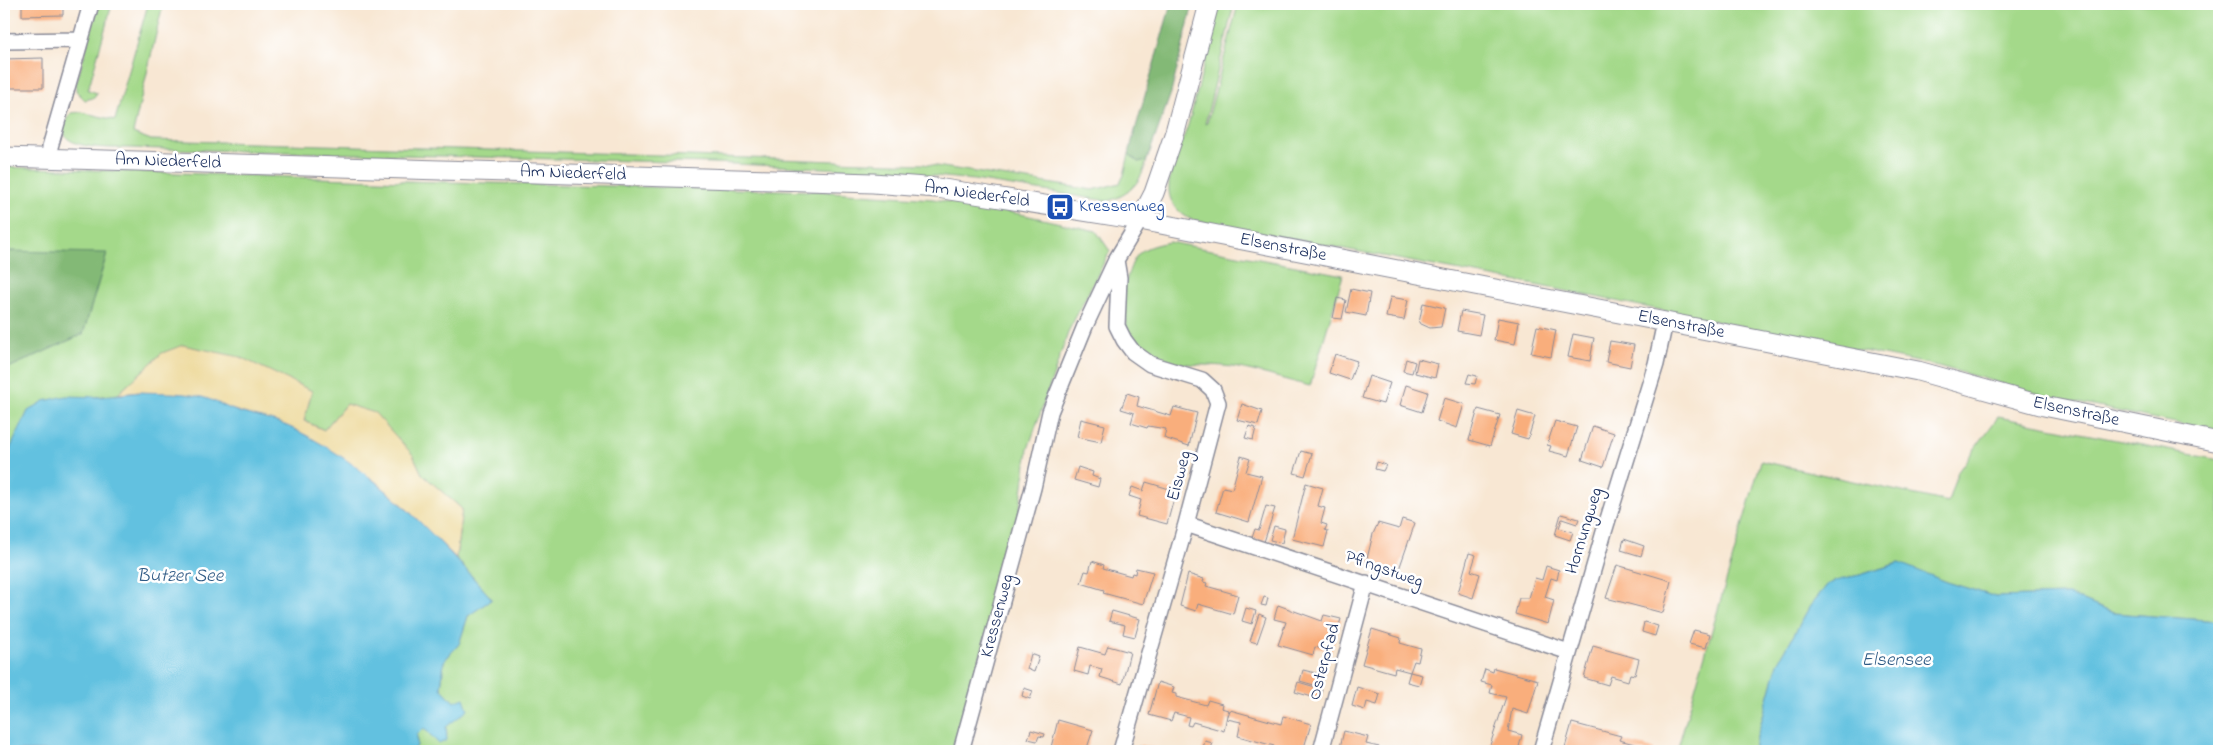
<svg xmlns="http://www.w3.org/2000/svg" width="2223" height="755" viewBox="0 0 2223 755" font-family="'Indie Flower',sans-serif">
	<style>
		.green { fill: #a4d98a; stroke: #608474 }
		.forest { fill: #83b976; stroke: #4f746a }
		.sand { fill: #eeda9e; stroke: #84847e }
		.water { fill: #62c1e0; stroke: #3e789f }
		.building { fill: #f9ae7c }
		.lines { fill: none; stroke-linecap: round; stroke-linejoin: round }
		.minor-casing { stroke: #8a8b98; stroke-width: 18 }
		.tertiary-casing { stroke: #8a8b98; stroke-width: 21 }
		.minor { stroke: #fff; stroke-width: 15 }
		.tertiary { stroke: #fff; stroke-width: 19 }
		.labels { text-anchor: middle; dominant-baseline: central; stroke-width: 5; stroke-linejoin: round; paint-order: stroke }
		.street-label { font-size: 18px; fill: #1b2f5e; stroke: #fff }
		.transit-label { font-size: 18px; fill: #164399; stroke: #fff; text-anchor: start }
		.water-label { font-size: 19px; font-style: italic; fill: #305b85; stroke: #fff }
	</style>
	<rect width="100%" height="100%" fill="#fff"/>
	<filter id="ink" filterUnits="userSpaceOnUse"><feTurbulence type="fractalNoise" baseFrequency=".02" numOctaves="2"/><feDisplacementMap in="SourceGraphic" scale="10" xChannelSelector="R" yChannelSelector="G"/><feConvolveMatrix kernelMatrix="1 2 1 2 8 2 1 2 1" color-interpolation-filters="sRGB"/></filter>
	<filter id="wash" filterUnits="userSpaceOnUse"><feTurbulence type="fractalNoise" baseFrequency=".0096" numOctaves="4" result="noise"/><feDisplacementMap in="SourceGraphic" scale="20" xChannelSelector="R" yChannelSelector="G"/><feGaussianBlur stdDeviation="1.12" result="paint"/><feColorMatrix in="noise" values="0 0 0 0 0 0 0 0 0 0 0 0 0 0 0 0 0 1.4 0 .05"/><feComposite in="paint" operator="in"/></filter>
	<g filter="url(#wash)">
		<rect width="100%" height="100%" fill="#f8e7d3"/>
		<path class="green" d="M99 4H112L88 90 97 93 93 98 85 100 76 91V84Z
			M148 4H163L133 133 151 140 661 155 923 164 1093 190 1120 183 1124 175 1129 154 1138 162 1147 160C1141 182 1130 195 1108 201L974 180 888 171 712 163 129 148C111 148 40 151 71 113L81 112 115 120Z
			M1220 4H1234L1205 124 1207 123 1238 4H2219V432L2054 398 1938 366 1556 289 1192 220C1181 215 1170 204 1169 192 1167 171 1183 142 1189 122 1200 83 1209 43 1220 4Z
			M4 167 405 181 817 191 933 199 1020 214 1096 231 1110 251 1069 330 1028 449 1019 514 954 751H397L413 750 417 746V735L424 728 439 743 447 735 446 727 454 702 441 688 444 661 459 644 468 616 492 599 456 558 462 509 422 474 413 455 346 404 324 430 162 353 118 394 86 398 28 411 4 469V370L83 334 107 254 4 251Z
			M1169 242 1343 275 1310 386C1284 380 1250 368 1224 366 1186 363 1133 369 1125 319 1123 308 1122 292 1126 281 1135 251 1140 248 1169 242Z
			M1998 417 2219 460V621L2113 613 2069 595 1996 597 1947 582 1898 563 1860 575 1845 578 1828 584 1810 606 1778 663 1753 751H1677L1761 461 1948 502 1957 473Z"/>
		<path class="forest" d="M1171 4H1193L1171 93 1147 160 1138 162 1129 154 1132 141Z
			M4 251 107 253 83 334 4 370Z"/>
		<path class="sand" d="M183 345 240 357 312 391 304 421 324 430 346 404 375 413 413 455 422 474 462 509 456 558 404 506 375 481 331 450 293 429 234 410 140 392 118 394 162 353Z"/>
		<path class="water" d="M140 392C158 393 179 392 197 396 210 398 223 406 236 411 255 417 276 420 294 429 374 468 434 534 492 599L468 616 459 644 444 661 441 688 454 702 464 698 468 710 446 727 447 740 439 744 424 728 417 735V746L413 750 397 751H4V469L10 449 28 411 44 401 66 396 100 397Z
			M1899 563 1947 582 1996 597 2069 595 2113 613 2219 621V751H1753L1778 663 1810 606 1828 584 1845 578 1860 575Z"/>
		<g id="blocks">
			<path class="building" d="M22 4H63V15L22 16Z
				M43 58V88H4V59Z
				M1351 289 1370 293 1366 316 1346 312Z
				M1390 297 1408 300 1404 320 1386 317Z
				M1337 298 1346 300 1342 319 1333 318Z
				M1423 303 1445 308 1441 327 1430 328 1419 323Z
				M1461 311 1483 315 1479 335 1457 331Z
				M1498 318 1519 322 1515 344 1494 340Z
				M1537 326 1556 330 1551 357 1531 353Z
				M1573 334 1594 338 1590 361 1568 357Z
				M1610 341 1634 345 1630 367 1606 362Z
				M1335 354 1357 361 1350 380 1329 373Z
				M1406 359 1415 362 1412 373 1403 371Z
				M1418 359 1438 364 1435 378 1415 373Z
				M1469 374 1477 376 1475 384 1466 383Z
				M1369 376 1390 383 1383 404 1362 398Z
				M1406 385 1428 392 1422 412 1400 405Z
				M1127 393 1139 397 1137 406 1171 416 1174 407 1197 413 1189 446 1164 438 1166 429 1148 426 1147 428 1131 423 1134 413 1121 409Z
				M1444 398 1464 404 1457 428 1437 421Z
				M1242 404 1262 411 1258 425 1237 420Z
				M1478 409 1500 415 1490 446 1469 440Z
				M1518 411 1535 416 1528 439 1511 434Z
				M1081 419 1105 425 1101 442 1077 437Z
				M1555 421 1577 427 1568 456 1549 451 1551 446 1547 445Z
				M1249 426 1256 428 1253 440 1245 438Z
				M1593 426 1614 433 1603 467 1582 460Z
				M1301 451 1312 454 1305 476 1294 473Z
				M1241 456 1250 459 1246 472 1262 476 1249 522 1216 512 1223 487 1232 489Z
				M1377 462 1386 465 1383 471 1375 469Z
				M1078 467 1093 472 1092 476 1100 479 1098 487 1074 480Z
				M1146 482 1176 491 1167 524 1137 516 1141 500 1129 496 1132 487 1143 491Z
				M1306 483 1323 488 1318 506 1325 508 1321 523 1327 525 1325 530 1328 531 1324 547 1292 539Z
				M1266 506 1275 508 1264 542 1252 538 1255 529 1259 530Z
				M1561 514 1579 519 1577 524 1562 519 1559 528 1573 532 1570 540 1555 535Z
				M1402 519 1415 523 1398 572 1366 563 1373 534 1378 523 1399 529Z
				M1274 526 1285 529 1282 543 1270 540Z
				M1624 539 1644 546 1641 556 1621 550Z
				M1469 553 1476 555 1471 571 1480 574 1473 598 1458 593Z
				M1092 561 1104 565 1103 568 1131 576 1132 573 1135 574 1136 568 1153 572 1143 604 1103 593 1104 590 1081 583 1085 571 1089 572Z
				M1617 565 1671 581 1663 613 1606 598Z
				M1546 566 1559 570 1557 580 1551 578 1545 597 1554 600 1548 624 1515 614 1519 598H1529L1535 578 1542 580Z
				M1188 574 1204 579 1203 582 1207 583 1206 586 1238 595 1233 614 1198 604 1196 611 1180 606Z
				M1264 597 1268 598 1266 606 1261 605Z
				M1278 605 1322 621 1324 615 1341 619 1331 651 1315 647 1313 655 1278 645 1286 622 1274 619Z
				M1246 608 1256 611 1252 624 1242 621Z
				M1112 611 1140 619 1135 637 1123 634 1125 625 1109 621Z
				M1259 614 1266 617 1257 643 1250 641Z
				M1644 622 1658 626 1655 636 1642 632Z
				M1372 629 1401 638 1400 643 1421 649 1418 662 1414 661 1410 672 1395 668 1394 673 1362 664Z
				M1694 630 1710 634 1706 648 1689 644Z
				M1108 646 1130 652 1122 684 1100 677 1102 669 1090 666 1088 675 1074 671 1080 647 1105 654Z
				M1593 646 1639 659 1635 675 1630 674 1628 681 1611 676 1608 685 1584 678Z
				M1031 654 1039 657 1034 672 1027 669Z
				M1494 668 1538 680 1528 714 1512 709 1508 731 1522 735 1518 751H1488L1506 697 1490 693 1492 685 1481 682 1485 669 1493 672Z
				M1303 670 1324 675 1321 687 1300 681Z
				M1410 672 1422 675 1419 685 1407 682Z
				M1158 682 1174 687 1172 693 1176 694V697L1206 705 1208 700 1222 704 1221 708 1228 710 1224 731 1193 722 1191 726 1187 725 1189 717 1174 713 1171 721 1149 715Z
				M1298 682 1322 689 1319 699 1295 692Z
				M1357 687 1380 694 1377 705 1367 702 1365 710 1352 706Z
				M1024 688 1033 691 1030 699 1022 696Z
				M1230 710 1281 724 1283 716 1311 724 1303 751H1273L1274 746 1238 736 1241 722 1227 719Z
				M1058 720 1093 730 1086 751H1050Z
				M1572 723 1621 736 1619 740 1654 749V751H1564Z
				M1031 730 1045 734 1044 737 1039 736 1037 741 1028 739Z
				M1344 731 1368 737 1366 744 1379 747 1378 751H1339Z
				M1205 741 1213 743 1210 751H1202Z
				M1140 745 1154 748 1153 751H1139Z"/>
		</g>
	</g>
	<g filter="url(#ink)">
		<use href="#blocks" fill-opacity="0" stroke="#8a8b98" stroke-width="1"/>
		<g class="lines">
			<defs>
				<path id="minor" d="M4 41 80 40
					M50 159V147L91 4
					M1116 260 1119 278 1117 326 1124 340 1133 352 1150 364 1202 380 1213 390 1218 403 1186 524 1121 751
					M1186 524 1569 652
					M961 751 1033 488 1050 412 1085 326 1116 260 1140 220
					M1321 751 1366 583
					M1541 751 1604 532 1656 364 1665 322"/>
				<path id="tertiary" d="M4 157 873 183 937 188 1140 220 1918 371 2044 406 2219 442
					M1140 220 1154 193 1175 132 1209 4"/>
			</defs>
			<use href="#minor" class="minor-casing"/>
			<use href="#tertiary" class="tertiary-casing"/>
			<use href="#minor" class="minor"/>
			<use href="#tertiary" class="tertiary"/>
		</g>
	</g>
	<defs>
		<symbol id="bus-square" viewBox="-11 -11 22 22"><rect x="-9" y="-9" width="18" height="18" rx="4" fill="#1a4fb4" stroke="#fff"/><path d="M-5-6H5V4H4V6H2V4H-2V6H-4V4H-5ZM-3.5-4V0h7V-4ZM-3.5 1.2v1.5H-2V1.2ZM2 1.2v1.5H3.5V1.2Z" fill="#fff"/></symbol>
	</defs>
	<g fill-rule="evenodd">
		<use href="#bus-square" x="1044" y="191" width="32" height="32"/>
	</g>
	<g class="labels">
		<g class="street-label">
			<text transform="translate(168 162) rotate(2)">Am Niederfeld</text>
			<text transform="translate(573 174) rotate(2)">Am Niederfeld</text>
			<text transform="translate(977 195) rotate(8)">Am Niederfeld</text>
			<text transform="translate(1283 248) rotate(11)">Elsenstraße</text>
			<text transform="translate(1681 325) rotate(11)">Elsenstraße</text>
			<text transform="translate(2076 412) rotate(12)">Elsenstraße</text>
			<text transform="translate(1180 476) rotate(-75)">Eisweg</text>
			<text transform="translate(1585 531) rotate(-73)">Hornungweg</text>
			<text transform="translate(1384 570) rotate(19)">Pfingstweg</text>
			<text transform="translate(998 616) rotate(-75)">Kressenweg</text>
			<text transform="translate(1325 662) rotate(-75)">Osterpfad</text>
		</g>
		<g class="transit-label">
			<text x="1079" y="207">Kressenweg</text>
		</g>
		<g class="water-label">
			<text x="180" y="576">Butzer See</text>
			<text x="1896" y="660">Elsensee</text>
		</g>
	</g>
	<rect width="2223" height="755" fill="none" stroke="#fff" stroke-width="20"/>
</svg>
